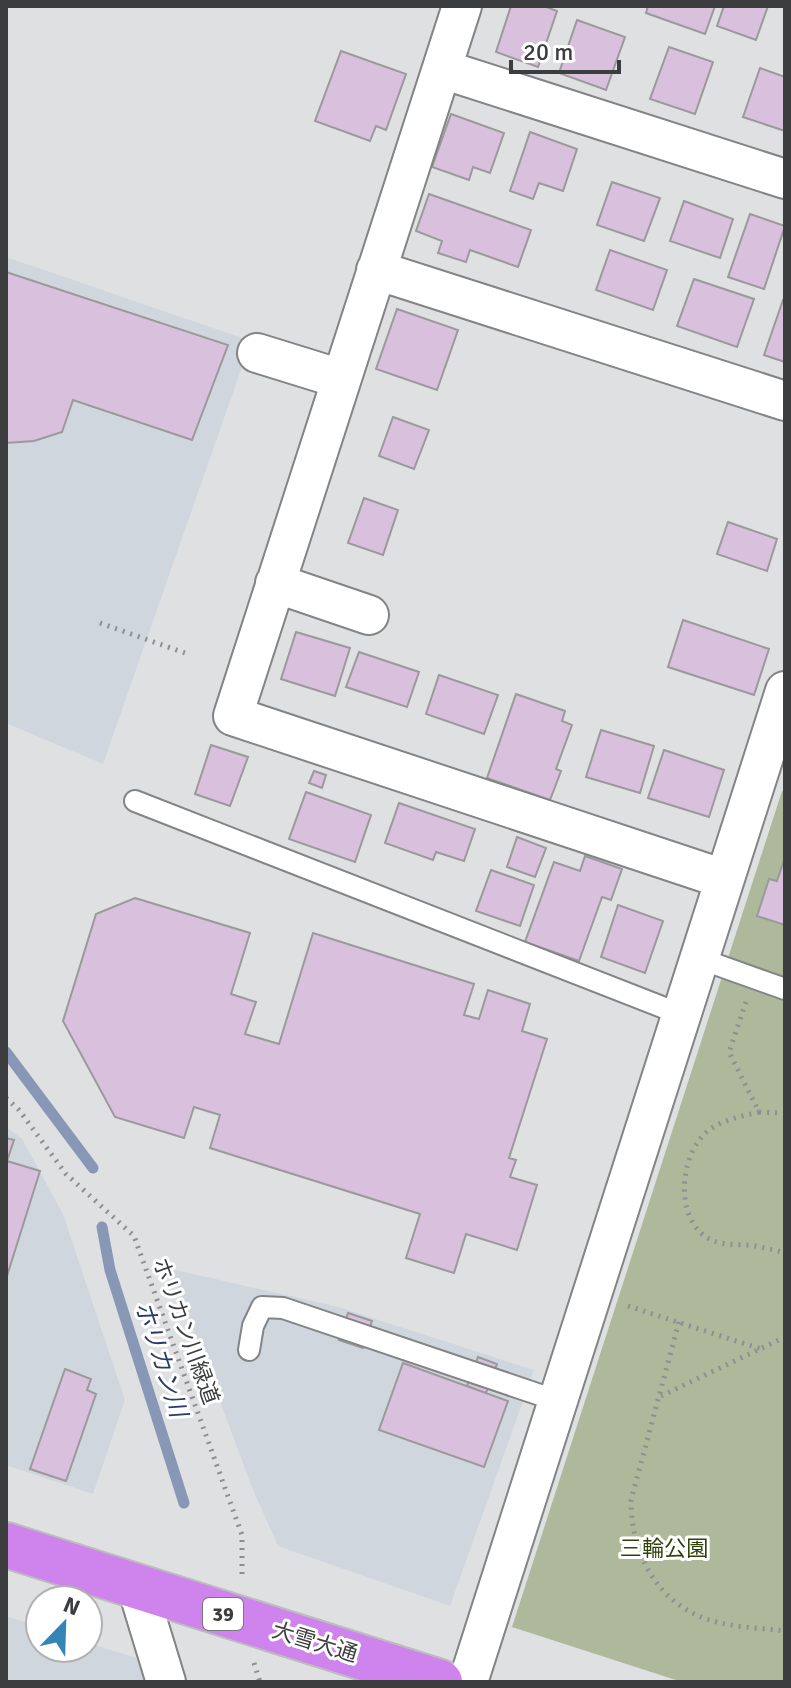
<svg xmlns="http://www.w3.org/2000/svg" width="791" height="1688" viewBox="0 0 791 1688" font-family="Signika,'Noto Sans JP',sans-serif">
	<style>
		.built { fill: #d0d6de }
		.green { fill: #aeb99c }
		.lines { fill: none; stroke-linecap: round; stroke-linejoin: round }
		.stream { stroke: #8797b5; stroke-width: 11 }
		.building { fill: #d9c0dd; stroke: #9a999b; stroke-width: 2 }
		.lane-casing { stroke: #838486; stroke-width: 24 }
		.street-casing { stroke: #838486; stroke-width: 42 }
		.highway-casing { stroke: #bdbdbd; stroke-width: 48 }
		.path { stroke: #8e8f90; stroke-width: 5; stroke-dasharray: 2 6; stroke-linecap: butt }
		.lane { stroke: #fff; stroke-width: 20 }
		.street { stroke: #fff; stroke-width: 38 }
		.highway { stroke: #ce84ec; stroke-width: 44 }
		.labels { text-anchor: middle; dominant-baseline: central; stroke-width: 6; stroke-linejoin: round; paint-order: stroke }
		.shield { fill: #fff; stroke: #767778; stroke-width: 2 }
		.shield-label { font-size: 20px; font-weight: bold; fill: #3c3d3e }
		.street-label { font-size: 22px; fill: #3c3d3e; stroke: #fff }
		.park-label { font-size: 22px; fill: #31410b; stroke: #fff }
		.water-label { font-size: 24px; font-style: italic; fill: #283c67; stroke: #fff }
	</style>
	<rect width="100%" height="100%" fill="#dfe0e2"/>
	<path class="built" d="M6 257 251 341 103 764 6 723Z
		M6 1127 22 1139 63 1214 125 1400 93 1494 6 1465Z
		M171 1269 335 1306 534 1370 450 1606 278 1546 251 1485Z
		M6 1616 40 1627V1648H88V1643L139 1659 146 1682H6Z"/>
	<path class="green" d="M782 791 785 792V1682H682L512 1627Z"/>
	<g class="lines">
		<path class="stream" d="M6 1052 93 1168
			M102 1227 110 1270 184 1503"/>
	</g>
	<path class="building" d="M511 6H544L557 11 538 67 496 52Z
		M648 6H715L705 34 646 13Z
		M724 6H768L756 40 717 26Z
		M577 20 625 37 606 90 559 73Z
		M669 47 713 62 695 114 650 99Z
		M341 51 406 74 386 130 376 126 370 141 315 121Z
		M760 68 785 77V131L743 117Z
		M451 114 504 133 490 173 473 167 469 180 432 167Z
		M530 132 577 149 563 191 539 183 533 199 510 191Z
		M612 182 660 198 644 241 597 225Z
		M429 194 531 230 518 267 470 250 466 262 438 253 442 241 416 231Z
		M684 201 733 219 720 258 670 241Z
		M750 214 785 226 764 289 728 277Z
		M610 250 667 270 653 310 596 290Z
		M6 272 228 345 192 440 73 400 62 432 34 441 6 443Z
		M694 279 754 299 737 347 677 326Z
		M783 300 785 301V362L764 355Z
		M397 309 458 330 437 390 376 369Z
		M393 417 429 430 414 469 379 456Z
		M364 498 398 510 383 555 348 543Z
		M728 522 777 539 767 571 717 554Z
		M683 620 769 649 754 695 668 667Z
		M296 632 350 648 335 696 281 679Z
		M359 652 419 672 407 707 346 687Z
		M439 675 498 695 484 734 426 714Z
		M516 694 565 711 562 721 572 725 556 769 561 771 550 800 487 778Z
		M601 730 654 746 640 793 586 777Z
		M211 745 248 757 230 806 195 794Z
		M664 750 724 770 709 817 648 798Z
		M314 771 326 775 322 788 309 783Z
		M306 792 371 815 355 862 289 839Z
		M399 803 475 829 464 861 436 852 433 860 385 843Z
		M517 837 546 848 535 877 507 867Z
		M585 856 622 869 611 900 602 897 579 961 525 942 554 862 580 871Z
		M785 857V925L757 916 769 879 777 881Z
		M491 870 534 885 520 926 476 911Z
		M135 898 250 933 231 994 256 1002 245 1034 279 1044 313 933 474 984 464 1015 479 1019 488 990 530 1004 522 1031 547 1039 509 1158 516 1160 510 1177 537 1185 517 1250 466 1234 454 1273 406 1258 420 1214 210 1148 220 1115 194 1107 184 1138 115 1117 63 1021 96 914Z
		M618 905 663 921 645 973 601 957Z
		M6 1138 14 1140 7 1161 40 1171 7 1276Z
		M348 1313 372 1321 363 1348 339 1340Z
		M478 1357 497 1364 486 1393 467 1386Z
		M403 1363 508 1401 484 1467 379 1430Z
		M65 1369 91 1379 87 1390 96 1394 66 1481 30 1469Z"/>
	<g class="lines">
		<defs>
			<path id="lane" d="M135 801 680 1014
				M698 958 785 989
				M249 1350 253 1326 262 1307 283 1308 558 1401"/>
			<path id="street" d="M462 6 233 716 724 879
				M442 69 785 179
				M376 270 785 401
				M257 353 341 379
				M275 583 369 615
				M137 1587 166 1682
				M468 1682 785 691"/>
			<path id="highway" d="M6 1545 440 1682"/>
		</defs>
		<use href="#lane" class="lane-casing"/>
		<use href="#street" class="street-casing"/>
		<use href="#highway" class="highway-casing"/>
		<path class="path" d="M100 623 185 653
			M746 1002 729 1052 759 1112 785 1113
			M6 1098 19 1110 66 1174 134 1236 242 1535V1579
			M759 1112C743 1116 726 1119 712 1128 680 1148 673 1215 706 1237 721 1247 738 1243 755 1246 765 1248 775 1250 785 1253
			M628 1306 761 1349
			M679 1322 631 1500C631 1556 659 1608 717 1622 739 1628 763 1628 785 1631
			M661 1396 785 1337
			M254 1663 260 1682"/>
		<use href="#lane" class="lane"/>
		<use href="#street" class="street"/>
		<use href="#highway" class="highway"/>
	</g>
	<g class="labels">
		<rect class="shield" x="203" y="1598" width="40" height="32" rx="6"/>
		<g class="shield-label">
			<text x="223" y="1614">39</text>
		</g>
		<g class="street-label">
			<text transform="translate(186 1331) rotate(70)">ホリカン川緑道</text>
			<text transform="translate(315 1642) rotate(17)">大雪大通</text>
		</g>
		<g class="park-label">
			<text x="664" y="1548">三輪公園</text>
		</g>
		<g class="water-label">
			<text transform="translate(161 1359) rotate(72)">ホリカン川</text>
		</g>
	</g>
	<rect width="791" height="1688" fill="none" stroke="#3c3d3e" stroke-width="16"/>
	<g transform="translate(64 1624) rotate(23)"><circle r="38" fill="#ffffff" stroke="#b1b1b2" stroke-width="2"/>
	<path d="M0-6L14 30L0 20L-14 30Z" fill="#3484b5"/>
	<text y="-12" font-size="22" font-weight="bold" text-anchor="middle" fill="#3c3d3e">N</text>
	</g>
	<path d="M511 60v12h108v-12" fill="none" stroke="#3c3d3e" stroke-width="4"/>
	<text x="523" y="60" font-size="24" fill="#3c3d3e" stroke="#ffffff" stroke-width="6" paint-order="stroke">20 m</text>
</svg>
